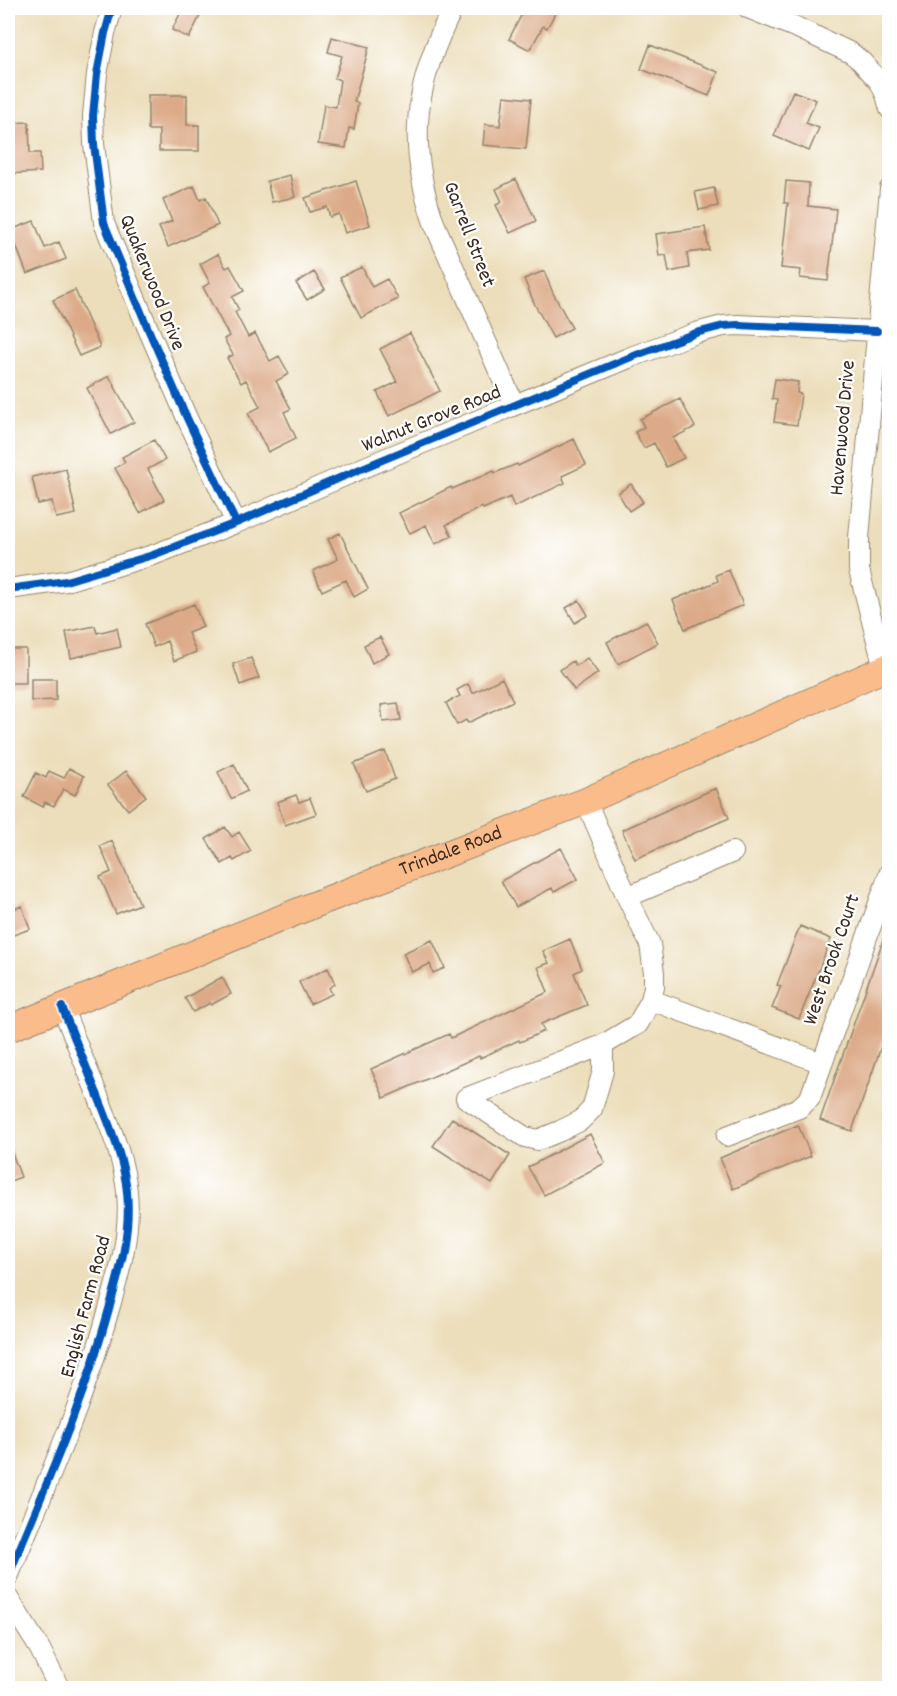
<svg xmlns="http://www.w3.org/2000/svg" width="897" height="1696" viewBox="0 0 897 1696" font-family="Dekko,sans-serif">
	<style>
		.building { fill: #dcaa88 }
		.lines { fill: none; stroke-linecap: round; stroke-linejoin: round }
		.minor-casing { stroke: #94846c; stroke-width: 22 }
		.major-casing { stroke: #94846c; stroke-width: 28 }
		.minor { stroke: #fff; stroke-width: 20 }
		.major { stroke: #fabc8b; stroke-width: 26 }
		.cycleway-casing { stroke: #fff; stroke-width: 11 }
		.cycleway { stroke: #0057b8; stroke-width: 8 }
		.labels { text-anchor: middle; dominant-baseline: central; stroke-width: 4.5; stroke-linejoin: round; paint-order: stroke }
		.street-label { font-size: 21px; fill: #3b2a1e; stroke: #fff }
	</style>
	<rect width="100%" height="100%" fill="#fff"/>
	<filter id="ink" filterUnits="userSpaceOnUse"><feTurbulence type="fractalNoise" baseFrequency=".0167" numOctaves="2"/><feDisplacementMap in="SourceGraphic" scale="12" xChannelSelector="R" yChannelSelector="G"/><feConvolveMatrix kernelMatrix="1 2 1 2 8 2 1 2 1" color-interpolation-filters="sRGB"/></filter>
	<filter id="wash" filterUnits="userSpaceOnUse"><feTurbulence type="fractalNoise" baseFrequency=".008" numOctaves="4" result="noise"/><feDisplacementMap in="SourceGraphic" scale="24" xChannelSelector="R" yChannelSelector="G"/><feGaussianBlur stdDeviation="1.35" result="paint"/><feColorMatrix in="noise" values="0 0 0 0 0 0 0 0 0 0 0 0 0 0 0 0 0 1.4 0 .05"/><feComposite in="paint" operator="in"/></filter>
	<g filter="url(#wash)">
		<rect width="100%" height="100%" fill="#ecdebb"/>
		<g id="blocks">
			<path class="building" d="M183 8H204L189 38 172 30Z
				M525 8H558L547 28 543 26 530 50 509 39Z
				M332 37 369 47 354 102 358 103 354 129 349 128 346 148 318 144 324 105 336 107 340 80 335 78 342 56 328 52Z
				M650 45 718 72 709 96 641 69Z
				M793 91 816 100 806 123 819 128 809 151 774 136Z
				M148 95H187V125H199V151H159V130H148Z
				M504 96 531 99 526 149 483 145 485 124 500 126Z
				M29 122 30 153H40L41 172 8 174V123Z
				M290 175 295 197 272 202 267 181Z
				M516 179 536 221 510 233 496 205 502 202 496 189Z
				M356 181 370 225 345 233 339 214 330 217 327 207 310 212 305 198Z
				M786 181 809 183 808 206 836 209 828 281 800 278 801 270 781 268 788 203H784Z
				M194 186 200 200 206 197 218 225 168 247 159 227 172 221 163 200Z
				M714 188 718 206 699 210 695 192Z
				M34 221 45 248 59 242 66 259 27 274 10 230Z
				M705 227 709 250 687 253 689 268 669 272 666 255 659 256 656 234Z
				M218 254 226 268 230 266 244 291 232 297 239 310 235 312 248 337 255 333 270 361 279 356 289 374 276 381 291 409 284 412 296 438 268 452 248 413 260 407 246 380 241 383 227 358 233 355 224 339 229 336 203 287 210 283 200 264Z
				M362 267 372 287 387 279 398 299 361 318 340 277Z
				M544 271 553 293 572 328 553 338 535 305 524 279Z
				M314 272 325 289 307 300 296 283Z
				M75 290 100 347 79 356 53 300Z
				M410 333 440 391 389 416 377 392 397 382 380 349Z
				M109 376 134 422 111 434 87 388Z
				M775 379 798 382 797 393 801 394 797 425 774 422 777 400 772 399Z
				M680 399 695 427 673 438 684 458 666 467 654 443 644 448 635 432 644 427 640 419Z
				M574 439 586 465 562 476 565 483 514 507 510 497 483 509 482 507 446 525 452 536 435 544 426 525 410 533 399 513 451 487 452 489 494 471 495 473 517 464 518 466Z
				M154 440 165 460 148 469 164 500 140 513 115 468 125 462 122 457Z
				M66 469 76 514 56 518 52 501 38 504 32 477Z
				M631 484 643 502 629 511 618 493Z
				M340 533 368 589 354 597 346 580 322 591 313 571 338 559 328 539Z
				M729 570 743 605 685 629 673 600 718 581 716 575Z
				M579 600 588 615 575 623 566 608Z
				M194 604 203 627 188 633 196 652 174 661 167 641 154 647 145 624Z
				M646 621 658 643 618 664 607 642Z
				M95 626 97 633 117 628 121 647 71 658 66 632Z
				M380 637 389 654 372 663 364 645Z
				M8 649H26V683H8Z
				M251 658 259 678 240 685 233 664Z
				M587 658 598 673 574 690 560 670 573 661 576 666Z
				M502 678 513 701 468 723 466 720 457 725 446 703 460 696 457 690 468 684 473 693Z
				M31 679H56V700L31 701Z
				M398 703 401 720 383 722 381 705Z
				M385 751 395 779 366 791 354 764Z
				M234 764 247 791 231 799 218 772Z
				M69 768 84 776 75 795 63 789 54 806 45 802 43 807 24 797 36 773 46 778 49 771 64 778Z
				M126 771 146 796 128 810 108 785Z
				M716 788 729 818 635 859 622 830Z
				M296 795 299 802 310 798 316 814 285 825 277 802Z
				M225 827 232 837 239 832 251 851 234 861 232 858 222 864 206 839Z
				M112 841 140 904 116 914 100 877 111 872 100 846Z
				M561 848 578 879 554 892 552 888 516 907 501 881Z
				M22 906 30 929 8 937V911Z
				M800 926 831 939 799 1019 772 1008 781 986 777 985Z
				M888 926H890V1021L852 1131 820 1120Z
				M570 939 582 969 574 973 587 1005 541 1024 544 1031 520 1042 519 1040 480 1058 479 1056 384 1098 371 1069 449 1034 451 1038 548 992 538 967 549 963 543 951Z
				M432 940 445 968 433 973 430 964 412 972 403 953Z
				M328 968 335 984 329 988 332 994 310 1004 299 982Z
				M222 977 231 994 211 1005 210 1003 193 1012 185 998Z
				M452 1118 510 1155 492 1184 433 1146Z
				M798 1125 811 1156 733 1189 720 1158Z
				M590 1134 605 1163 544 1195 528 1167Z
				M9 1145 21 1177 8 1182V1146Z"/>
		</g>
	</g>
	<g filter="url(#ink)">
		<use href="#blocks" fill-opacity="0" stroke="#94846c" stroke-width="1.5"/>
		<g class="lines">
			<defs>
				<path id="minor" d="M112 8 105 33 97 74 93 116 94 144 104 223 149 331 186 416 236 523
					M453 8C415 82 406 143 434 223L514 405
					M748 8 800 29 851 53 861 61 880 82 886 95 890 109
					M8 589 66 581 153 555 236 523 365 467 631 357 696 333 723 326 737 325 877 331
					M884 668 859 570V538L890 189
					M586 801 627 897 650 944 654 973V987L651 1000 638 1024 603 1045
					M627 897 733 852
					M651 1000 822 1063
					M603 1045V1071L592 1109 580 1121 560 1131 538 1140 525 1137 466 1098Z
					M727 1136 799 1108 810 1098 890 872
					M8 1577C44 1489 84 1401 109 1309 120 1271 131 1232 127 1192 124 1159 110 1127 98 1096 86 1067 74 1037 62 1007
					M8 1598 40 1649 59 1688"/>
				<g id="major">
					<path id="s1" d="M8 1029 326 900 586 801 890 666"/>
				</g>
			</defs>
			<use href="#minor" class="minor-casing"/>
			<use href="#major" class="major-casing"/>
			<use href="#minor" class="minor"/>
			<use href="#major" class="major"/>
			<defs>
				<path id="cycleway" d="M112 8 105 33 97 74 93 116 94 144 104 223 149 331 186 416 236 523
					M8 589 66 581 153 555 236 523 365 467 631 357 696 333 723 326 737 325 877 331
					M8 1577C44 1489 84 1401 109 1309 120 1271 131 1232 127 1192 124 1159 110 1127 98 1096 86 1067 74 1037 62 1007"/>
			</defs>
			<use href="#cycleway" class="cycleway-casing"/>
			<use href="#cycleway" class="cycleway"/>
		</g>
	</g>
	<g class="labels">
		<g class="street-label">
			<text transform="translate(468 235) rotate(69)">Garrell Street</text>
			<text transform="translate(151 283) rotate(68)">Quakerwood Drive</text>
			<text transform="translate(432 420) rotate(-22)">Walnut Grove Road</text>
			<text transform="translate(844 428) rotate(-85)">Havenwood Drive</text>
			<text stroke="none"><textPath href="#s1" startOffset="477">Trindale Road</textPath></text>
			<text transform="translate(833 960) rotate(-71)">West Brook Court</text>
			<text transform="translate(87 1307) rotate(-75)">English Farm Road</text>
		</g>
	</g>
	<rect width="897" height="1696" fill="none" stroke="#fff" stroke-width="30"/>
</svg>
